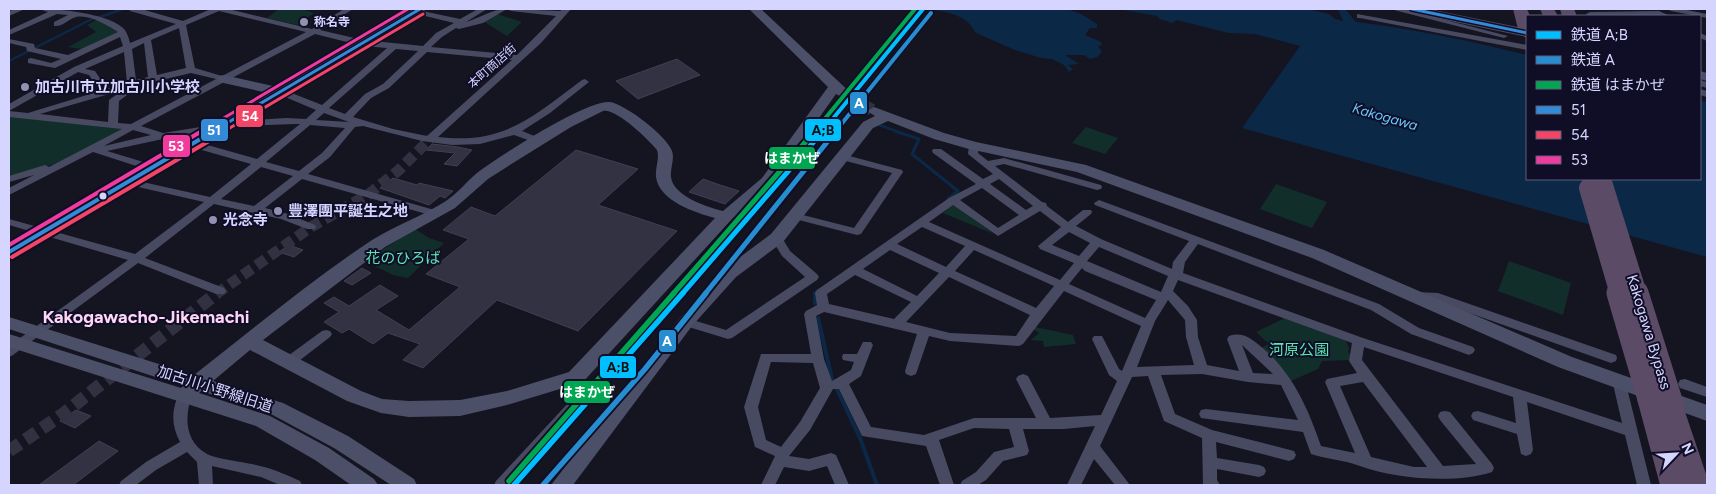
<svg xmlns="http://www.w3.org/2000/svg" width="1716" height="494" viewBox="0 0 1716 494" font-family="Figtree,'Noto Sans JP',sans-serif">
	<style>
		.green { fill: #122e2b }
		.water { fill: #0b2847 }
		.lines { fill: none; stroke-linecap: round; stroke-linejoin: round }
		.stream-far2 { stroke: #0b2847; stroke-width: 2.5 }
		.stream-far1 { stroke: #0b2847; stroke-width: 3 }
		.stream { stroke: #0b2847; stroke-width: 4 }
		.building { fill: #333243; stroke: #403f55 }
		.street-tunnel-far1 { stroke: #323142; stroke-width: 11; stroke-dasharray: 11 5.5; stroke-linecap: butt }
		.street-tunnel { stroke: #323142; stroke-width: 13; stroke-dasharray: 13 7; stroke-linecap: butt }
		.secondary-tunnel { stroke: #323142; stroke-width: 12; stroke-dasharray: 12 6; stroke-linecap: butt }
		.street { fill: #484a62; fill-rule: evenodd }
		.secondary { fill: #4c4f68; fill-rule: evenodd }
		.primary { fill: #514b68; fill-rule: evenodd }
		.highway { fill: #5c4b66; fill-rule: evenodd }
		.highway-bridge-far1 { stroke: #5c4b66; stroke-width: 20 }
		.highway-bridge { stroke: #5c4b66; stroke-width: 25 }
		.bus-1-far1-casing { stroke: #100e27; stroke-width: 6 }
		.bus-1-casing { stroke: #100e27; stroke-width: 8 }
		.bus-2-far1-casing { stroke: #100e27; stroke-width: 6 }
		.bus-2-casing { stroke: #100e27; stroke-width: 8 }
		.bus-3-far1-casing { stroke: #100e27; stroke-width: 6 }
		.bus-3-casing { stroke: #100e27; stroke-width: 8 }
		.bus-1-far1 { stroke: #338bd7; stroke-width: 3 }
		.bus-1 { stroke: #338bd7; stroke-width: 4 }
		.bus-2-far1 { stroke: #f34667; stroke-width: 3 }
		.bus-2 { stroke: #f34667; stroke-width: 4 }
		.bus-3-far1 { stroke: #f13a9d; stroke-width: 3 }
		.bus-3 { stroke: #f13a9d; stroke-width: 4 }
		.rail-1-far2-casing { stroke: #100e27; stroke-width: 7 }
		.rail-1-far1-casing { stroke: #100e27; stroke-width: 9 }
		.rail-1-casing { stroke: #100e27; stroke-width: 9 }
		.rail-2-far2-casing { stroke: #100e27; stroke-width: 7 }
		.rail-2-far1-casing { stroke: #100e27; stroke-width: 9 }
		.rail-2-casing { stroke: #100e27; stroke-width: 9 }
		.rail-3-far2-casing { stroke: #100e27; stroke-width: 7 }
		.rail-3-far1-casing { stroke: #100e27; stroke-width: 9 }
		.rail-3-casing { stroke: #100e27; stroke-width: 9 }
		.rail-1-far2 { stroke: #00bfff; stroke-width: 4 }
		.rail-1-far1 { stroke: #00bfff; stroke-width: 5 }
		.rail-1 { stroke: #00bfff; stroke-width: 5.5 }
		.rail-2-far2 { stroke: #268dd0; stroke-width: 4 }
		.rail-2-far1 { stroke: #268dd0; stroke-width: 5 }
		.rail-2 { stroke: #268dd0; stroke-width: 5.5 }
		.rail-3-far2 { stroke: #00a651; stroke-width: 4 }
		.rail-3-far1 { stroke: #00a651; stroke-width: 5 }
		.rail-3 { stroke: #00a651; stroke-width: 5.5 }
		.poi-dot { fill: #9291b1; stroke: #100e27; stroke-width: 2 }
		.bus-dot { fill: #d5d5ff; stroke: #100e27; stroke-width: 2 }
		.labels { text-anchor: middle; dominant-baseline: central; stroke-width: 4; stroke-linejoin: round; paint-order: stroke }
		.far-poi-label { font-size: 12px; font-weight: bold; fill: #d5d5ff; stroke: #100e27; text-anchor: start }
		.far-street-label { font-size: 12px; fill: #d5d5ff; stroke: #100e27 }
		.far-water-label { font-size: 14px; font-style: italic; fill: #63caff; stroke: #100e27 }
		.poi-label { font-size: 15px; font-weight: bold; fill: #d5d5ff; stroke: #100e27; text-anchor: start }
		.park-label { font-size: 15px; fill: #5be5b1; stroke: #100e27 }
		.street-label { font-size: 15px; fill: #d5d5ff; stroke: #100e27 }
		.quarter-label { font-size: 18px; font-weight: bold; fill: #ffd7f5; stroke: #100e27 }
		.line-badge { stroke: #100e27; stroke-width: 2 }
		.badge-label { font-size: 14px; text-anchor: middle; font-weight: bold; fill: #fff }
		.pale-badge-label { font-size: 14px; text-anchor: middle; font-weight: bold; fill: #111 }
	</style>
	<rect width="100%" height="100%" fill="#151421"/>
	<path class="green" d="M279 9H302L314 13 297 25 267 18Z
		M497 14 522 22 507 36 483 21Z
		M97 20 119 32 88 50 68 47 96 32 87 25Z
		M9 116 124 127 123 130 64 161 9 178Z
		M1086 127 1118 138 1105 154 1072 143Z
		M1276 184 1327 202 1312 228 1260 209Z
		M952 204 994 234 943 213Z
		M415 229 429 238 444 243 408 278 393 275 365 261Z
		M1509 261 1571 283 1563 315 1498 291Z
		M1285 318 1346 341 1349 348 1348 353 1352 354 1351 360 1322 361 1318 369 1291 381 1261 348 1269 344 1256 332Z
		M1035 327 1073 335 1076 344 1044 347 1043 341 1031 340 1039 333 1033 329Z"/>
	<path class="water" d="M930 9H1067L1081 14 1097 24V28H1090L1085 35 1101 42 1102 45 1098 46 1102 52 1097 57 1090 59 1084 55H1065L1079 64 1068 65 1073 69 1069 72 1064 65 1052 59 1041 58 1015 50 976 33C966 14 949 13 930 9Z
		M1118 9H1308L1329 14 1335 19 1343 21 1338 9H1345L1356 22C1413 29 1471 41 1527 55V179H1700V100L1707 102V257L1242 128 1300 46 1255 34 1229 33 1177 20 1172 23 1160 19 1157 16Z"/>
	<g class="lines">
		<path class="stream-far2" d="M100 17 123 9
			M9 61 92 19
			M876 124 899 132"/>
		<path class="stream-far1" d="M895 131 919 139 912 154 958 191 948 199
			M814 294 818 290"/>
		<path class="stream" d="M815 303V293
			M818 318 832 379 860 438 877 485"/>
	</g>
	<path class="building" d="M677 59 700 75 638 99 616 81Z
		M432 144 458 147 472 150 457 166 444 164 455 153 426 150Z
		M576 150 638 169 598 205 677 231 578 331 497 300 423 368 403 360 420 344 388 333 373 344 349 329 342 333 324 322 339 312 324 303 334 297 349 306 380 285 398 296 376 310 409 330 460 287 426 274 469 239 443 230 471 207 495 216Z
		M393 178 417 185 419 183 453 191 445 198 440 196 429 205 380 188Z
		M703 179 720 185 739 191 725 204 689 192Z
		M289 245 303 250 294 257 279 252Z
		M362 268 371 273 352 285 344 281Z
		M76 410 91 416 75 428 60 421Z
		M99 441 118 451 73 485H39Z"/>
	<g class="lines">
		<path class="street-tunnel-far1" d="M216 294 311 227 369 194 399 170 430 139"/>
		<path class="street-tunnel" d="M9 451 63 414 217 293"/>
		<path class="secondary-tunnel" d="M846 95 874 111"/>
		<path class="street" d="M15 9H25L9 16V11Z
			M39 9C58 8 111 14 124 29 127 32 129 39 130 43L176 24 130 11 129 9H141L183 21 211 9H228L312 29 344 9H353L320 30 363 40 423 46 436 33 454 23 413 13V9L460 19 478 9H487L466 22C480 18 492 9 507 9L483 23 459 29 456 28 442 37 431 47 517 55 556 16 511 11 507 9 560 11 563 9H571L541 43 438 137C504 145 532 117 582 80L585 79 589 82 550 113 522 131 542 139 544 141 539 144 514 135 480 144 452 145 422 141 363 126 355 127 330 157 308 174 438 211 439 213 438 215H430L302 179 265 208 288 214 315 225 316 227 315 229H307L281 219 214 204 145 258 224 288 226 291 224 294H216L138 263 13 355 9 357V346L128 260 9 225V219L135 254 204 202 125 184 124 182 125 180 129 179 210 197 251 164 163 139 107 151 160 167 161 169 160 171H152L93 152 9 195V188L34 175 9 182V176L45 165 49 167 122 129 9 117V111L28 113 100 91 89 75 78 72 9 111V104L74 67 123 46 120 37 55 68 28 63V59L31 58 51 63 61 59 27 51 26 47 9 43V39L34 44 35 48 68 55 118 32C107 25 89 14 76 17 68 19 63 27 54 26V22L68 15 57 14 9 35V30L48 12ZM219 11 306 32 222 76 195 68 186 25ZM179 28 186 68 157 75 151 40ZM315 34 363 46 387 48 322 105 284 90H278V94L316 110 306 119 286 118 238 121 163 133 141 126ZM144 43 148 77 136 80 132 49ZM396 49 418 51 383 84 365 94 345 114 329 108ZM124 52 127 83 107 89 95 71 85 69ZM427 52 512 60 427 136 393 129 353 117 371 98 389 88ZM191 73 216 79 131 124 118 123 119 101 134 90 136 86ZM123 90 109 100 108 122 40 114ZM324 113 349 122 316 120ZM295 124H300L257 159 176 136 238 126ZM310 125 345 128 322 153 299 171 266 162ZM133 130 151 135 104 146ZM261 167 293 176 254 206 221 199Z
			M1390 9H1403L1508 36 1504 38Z
			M1667 9H1682L1707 14V18L1671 11Z
			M1659 11 1670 16H1589L1586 14 1590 12Z
			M1357 14 1527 45V50L1360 18H1357Z
			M1700 33 1707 36V41L1700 38Z
			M1700 80 1707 82V88L1700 86Z
			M1700 89 1707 91V97L1700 95Z
			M974 143 979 146 978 153 988 161 1004 158 1101 185 1102 187 1101 189 1097 190 1004 164 995 166 1042 202 1046 203 1047 206 1068 222 1083 210H1091L1092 212 1091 214 1076 226 1101 239 1172 269 1173 262 1189 241 1095 205 1094 203 1099 200 1379 304 1419 328 1473 347 1475 350 1473 353 1469 355 1411 334 1371 310 1198 244 1185 262 1183 273 1363 338 1622 423 1613 384 1615 380 1620 379 1625 380 1651 485H1637L1625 435 1527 402 1533 450 1531 454 1526 456 1521 454 1517 434 1473 420 1471 416 1473 412 1478 411 1516 423 1513 397 1364 347 1362 360 1443 466 1476 464 1440 420 1438 416 1440 412 1445 411 1450 412 1492 464 1494 468 1492 472C1456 484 1394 479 1360 466 1344 460 1327 459 1311 454L1303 432 1201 418 1199 414 1201 410 1206 409 1298 420 1281 385 1248 382 1202 374 1161 375 1175 414 1212 430 1294 451 1296 455 1294 459 1289 461 1216 442 1217 458 1259 465 1264 467 1266 471 1264 475 1259 477 1217 469V480L1220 485H1203L1202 438 1164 421 1148 376 1132 377 1100 446 1130 485H1115L1094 459 1081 485H1067L1095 426 1064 429H1023L1029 451 1027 455 1003 461 986 480 978 485H960L962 481 976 472 994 452 1014 447 1009 429 974 428 939 440 954 485H940L926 446 862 436 839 389H833L810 430 789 456 809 459 831 453 836 455 849 485H835L827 466 809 471 784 467 775 485H761L775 456 755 447 744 407 761 354H811L804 314 806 311 817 305 815 293 817 290 949 198 976 184 933 153 932 151 933 149H941L983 179 993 174 968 154 969 146ZM999 179 1033 206 1026 210 990 184ZM982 188 1019 215 998 228 960 200ZM953 205 998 236 1040 211 1061 227 1038 246 1040 249 1074 263 1060 280 929 222ZM922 227 965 246 946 267 897 244ZM1069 232 1090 243 1079 256 1052 245ZM1099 247 1168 276 1161 292 1087 261ZM890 250 939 273 917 296 863 269ZM974 250 1054 286 1036 308 955 271ZM1082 268 1085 271 1156 300 1145 318 1069 284ZM855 275 911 302 894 319 829 304 827 294ZM949 277 1030 315 1016 336 950 333 906 322ZM1178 280 1352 343 1349 361 1357 373 1327 379 1325 382 1355 453 1321 446C1308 408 1292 371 1259 345 1249 337 1242 332 1229 336L1227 339 1239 371 1207 365 1198 337 1197 320 1188 306 1173 291ZM1064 291 1141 326 1122 371 1119 369 1102 336H1094L1092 339 1109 375 1117 381 1101 415 1050 418 1028 376 1023 374 1018 376 1016 379 1036 418H974L924 435 871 427 849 384 861 376 873 345 871 342H863L857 354H843L842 357 843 360 854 362 851 370 832 381 824 359 816 316 824 312 917 334 905 371 906 374 911 376 916 374 917 371 929 336 950 341 1019 346 1023 344ZM1168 300 1185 320 1186 337 1194 365 1137 367 1155 321ZM1242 345 1273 374 1253 373ZM771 362 813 363 820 388 800 422 781 447 766 440 758 407ZM1363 382 1427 467H1414L1371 457 1340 386Z
			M842 154 902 170 903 172 861 234 857 235 791 218 790 216 795 213 854 228 892 173 838 159 837 157Z
			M777 234 781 236 790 251 817 274 819 277 817 280 732 338 728 339 682 325 680 322 682 319 686 318 726 330 805 277 782 256 771 238Z
			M1416 292 1438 293 1616 355 1617 358 1616 361 1611 363 1433 300 1412 299 1410 296Z
			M326 330 330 331 332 334 330 337 295 364H285L284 361 285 358 322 331Z
			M576 372 581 374 587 395 579 410 510 485H494L496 481 569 402 573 395 569 377 571 374Z
			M1685 379 1707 387V397L1680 388 1678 384 1680 380Z
			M185 391 190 392 192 396C184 417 185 442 207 454 219 460 247 462 260 466 274 469 287 475 300 481L302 485H280L261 477 212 466 213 485H199L197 462 187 452 156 470 136 485H119L121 481 146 462 180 442C171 425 171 409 180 392Z"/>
		<path class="secondary" d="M749 9H761L853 95 846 99 836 94 772 184 732 219 583 382 507 405 460 416 409 417 381 413 347 401 250 350 213 381 283 403 348 436 414 479 417 485H391L334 448 269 413 201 391 199 393 270 416 329 448 374 479 378 485H351L315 460 256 426 9 347V334L181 388 183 386 9 329V317L194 375C253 329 310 281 372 240 396 225 423 216 446 201 458 193 466 182 477 173 498 157 587 99 610 102 626 105 666 135 672 151 675 159 670 168 671 177 673 196 707 207 723 211L762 178 828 87ZM603 111C616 108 648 139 657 150 660 159 655 167 656 177 659 201 696 213 715 218L569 372 507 391 460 400 409 401 382 399 361 391 263 340 385 247 455 208 488 179 513 163 571 127Z
			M224 75 286 89 288 92 281 96 219 82 218 79 219 76Z
			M874 107 944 133 976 142 1086 165 1324 250 1572 357 1707 405V421L1558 367 1312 258 1077 172 969 149 934 139 888 121 873 128 783 242 736 277 692 326 573 485H551L680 318 724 269 771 234 863 122 875 116 867 111Z"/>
		<path class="primary" d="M1406 9H1429L1527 29V37L1412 13Z
			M1700 71 1707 73V81L1700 79Z"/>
		<path class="highway" d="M410 9H427L17 257 9 259V243Z
			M1513 9H1527L1530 16H1527V38L1519 33Z
			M1540 9H1554L1558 16H1543Z
			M1560 9H1574L1577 16H1562Z
			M1650 389 1659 392 1663 400 1672 397 1681 400 1707 477V485H1660L1637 399 1641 392Z"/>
		<path class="highway-bridge-far1" d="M1601 179 1637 294
			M1589 188 1620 294"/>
		<path class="highway-bridge" d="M1619 293 1650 399
			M1636 293 1672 407"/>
		<defs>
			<path id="bus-1-far1" d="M1412 9 1527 33
				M212 132 420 9"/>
			<path id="bus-1" d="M9 252 214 131"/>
			<path id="bus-2-far1" d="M223 132 423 14"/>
			<path id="bus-2" d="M12 257 226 131"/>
			<path id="bus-3-far1" d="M200 132 408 9"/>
			<path id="bus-3" d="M9 245 202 131"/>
		</defs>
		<use href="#bus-1-far1" class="bus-1-far1-casing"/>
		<use href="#bus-1" class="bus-1-casing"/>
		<use href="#bus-2-far1" class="bus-2-far1-casing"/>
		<use href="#bus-2" class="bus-2-casing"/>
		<use href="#bus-3-far1" class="bus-3-far1-casing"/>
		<use href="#bus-3" class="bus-3-casing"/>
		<use href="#bus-1-far1" class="bus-1-far1"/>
		<use href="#bus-1" class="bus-1"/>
		<use href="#bus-2-far1" class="bus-2-far1"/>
		<use href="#bus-2" class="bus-2"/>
		<use href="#bus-3-far1" class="bus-3-far1"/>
		<use href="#bus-3" class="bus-3"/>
		<defs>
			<path id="rail-1-far2" d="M822 132 923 9"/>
			<path id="rail-1-far1" d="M682 294 823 131"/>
			<path id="rail-1" d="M514 485 683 293"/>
			<path id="rail-2-far2" d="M835 132 931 13"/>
			<path id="rail-2-far1" d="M705 294 836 131"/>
			<path id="rail-2" d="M543 485 645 369 706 293"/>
			<path id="rail-3-far2" d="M814 132 915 9"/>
			<path id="rail-3-far1" d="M673 294 815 131"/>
			<path id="rail-3" d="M509 481 674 293"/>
		</defs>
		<use href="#rail-1-far2" class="rail-1-far2-casing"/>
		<use href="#rail-1-far1" class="rail-1-far1-casing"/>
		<use href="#rail-1" class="rail-1-casing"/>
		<use href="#rail-2-far2" class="rail-2-far2-casing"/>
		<use href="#rail-2-far1" class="rail-2-far1-casing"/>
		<use href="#rail-2" class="rail-2-casing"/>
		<use href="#rail-3-far2" class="rail-3-far2-casing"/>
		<use href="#rail-3-far1" class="rail-3-far1-casing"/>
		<use href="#rail-3" class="rail-3-casing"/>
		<use href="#rail-1-far2" class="rail-1-far2"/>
		<use href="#rail-1-far1" class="rail-1-far1"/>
		<use href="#rail-1" class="rail-1"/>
		<use href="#rail-2-far2" class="rail-2-far2"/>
		<use href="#rail-2-far1" class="rail-2-far1"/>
		<use href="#rail-2" class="rail-2"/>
		<use href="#rail-3-far2" class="rail-3-far2"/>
		<use href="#rail-3-far1" class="rail-3-far1"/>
		<use href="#rail-3" class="rail-3"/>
	</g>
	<g class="poi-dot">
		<circle cx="304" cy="22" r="5"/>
		<circle cx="25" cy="87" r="5"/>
		<circle cx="278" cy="211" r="5"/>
		<circle cx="213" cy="220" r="5"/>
	</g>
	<circle class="bus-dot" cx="103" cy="196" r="4.5"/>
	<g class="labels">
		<g class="far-poi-label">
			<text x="314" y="22">称名寺</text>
		</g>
		<g class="far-street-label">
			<text transform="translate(492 66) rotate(-42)">本町商店街</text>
		</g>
		<g class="far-water-label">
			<text transform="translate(1385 117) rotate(16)">Kakogawa</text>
		</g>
		<g class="poi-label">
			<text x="35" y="87">加古川市立加古川小学校</text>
			<text x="288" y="211">豐澤團平誕生之地</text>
			<text x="223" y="220">光念寺</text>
		</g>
		<g class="park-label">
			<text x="403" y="258">花のひろば</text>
			<text x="1299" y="350">河原公園</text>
		</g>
		<g class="street-label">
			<text transform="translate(1649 332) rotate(73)">Kakogawa Bypass</text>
			<text transform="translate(215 389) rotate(18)">加古川小野線旧道</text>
		</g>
		<g class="quarter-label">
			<text x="146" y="317">Kakogawacho-Jikemachi</text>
		</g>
	</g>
	<g class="line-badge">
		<rect x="849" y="91" width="19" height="24" rx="5" fill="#268dd0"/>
		<rect x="235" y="104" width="29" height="24" rx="5" fill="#f34667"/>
		<rect x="804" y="118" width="38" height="24" rx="5" fill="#00bfff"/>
		<rect x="200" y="118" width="29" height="24" rx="5" fill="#338bd7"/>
		<rect x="162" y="134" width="29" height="24" rx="5" fill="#f13a9d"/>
		<rect x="768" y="146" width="48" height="24" rx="5" fill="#00a651"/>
		<rect x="658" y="329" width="19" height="24" rx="5" fill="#268dd0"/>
		<rect x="599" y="355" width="38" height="24" rx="5" fill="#00bfff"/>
		<rect x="563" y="380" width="48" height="24" rx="5" fill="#00a651"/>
	</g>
	<g class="badge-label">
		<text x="859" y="108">A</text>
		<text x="250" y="121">54</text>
		<text x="214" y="135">51</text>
		<text x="176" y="151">53</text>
		<text x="792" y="163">はまかぜ</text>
		<text x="667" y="346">A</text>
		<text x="587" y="397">はまかぜ</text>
	</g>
	<g class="pale-badge-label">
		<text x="823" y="135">A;B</text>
		<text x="618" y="372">A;B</text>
	</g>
	<rect width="1716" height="494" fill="none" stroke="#d5d5ff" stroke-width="20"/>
	<rect x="1526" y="15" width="175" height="165" fill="#100e27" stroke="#5f5e7d"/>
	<rect x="1536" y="31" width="25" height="8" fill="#00bfff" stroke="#5f5e7d"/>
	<text x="1571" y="40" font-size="15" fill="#d5d5ff">鉄道 A;B</text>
	<rect x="1536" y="56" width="25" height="8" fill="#268dd0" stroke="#5f5e7d"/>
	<text x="1571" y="65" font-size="15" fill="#d5d5ff">鉄道 A</text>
	<rect x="1536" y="81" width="25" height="8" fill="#00a651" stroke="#5f5e7d"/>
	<text x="1571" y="90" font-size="15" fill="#d5d5ff">鉄道 はまかぜ</text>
	<rect x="1536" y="106" width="25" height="8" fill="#338bd7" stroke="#5f5e7d"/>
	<text x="1571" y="115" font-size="15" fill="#d5d5ff">51</text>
	<rect x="1536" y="131" width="25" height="8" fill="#f34667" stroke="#5f5e7d"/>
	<text x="1571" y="140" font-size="15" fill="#d5d5ff">54</text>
	<rect x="1536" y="156" width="25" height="8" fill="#f13a9d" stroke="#5f5e7d"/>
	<text x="1571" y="165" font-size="15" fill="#d5d5ff">53</text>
	<g transform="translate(1676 454) rotate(65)" stroke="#100e27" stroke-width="4" paint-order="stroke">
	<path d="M0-4L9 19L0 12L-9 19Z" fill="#d5d5ff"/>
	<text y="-8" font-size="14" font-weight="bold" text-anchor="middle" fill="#d5d5ff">N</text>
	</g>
</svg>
